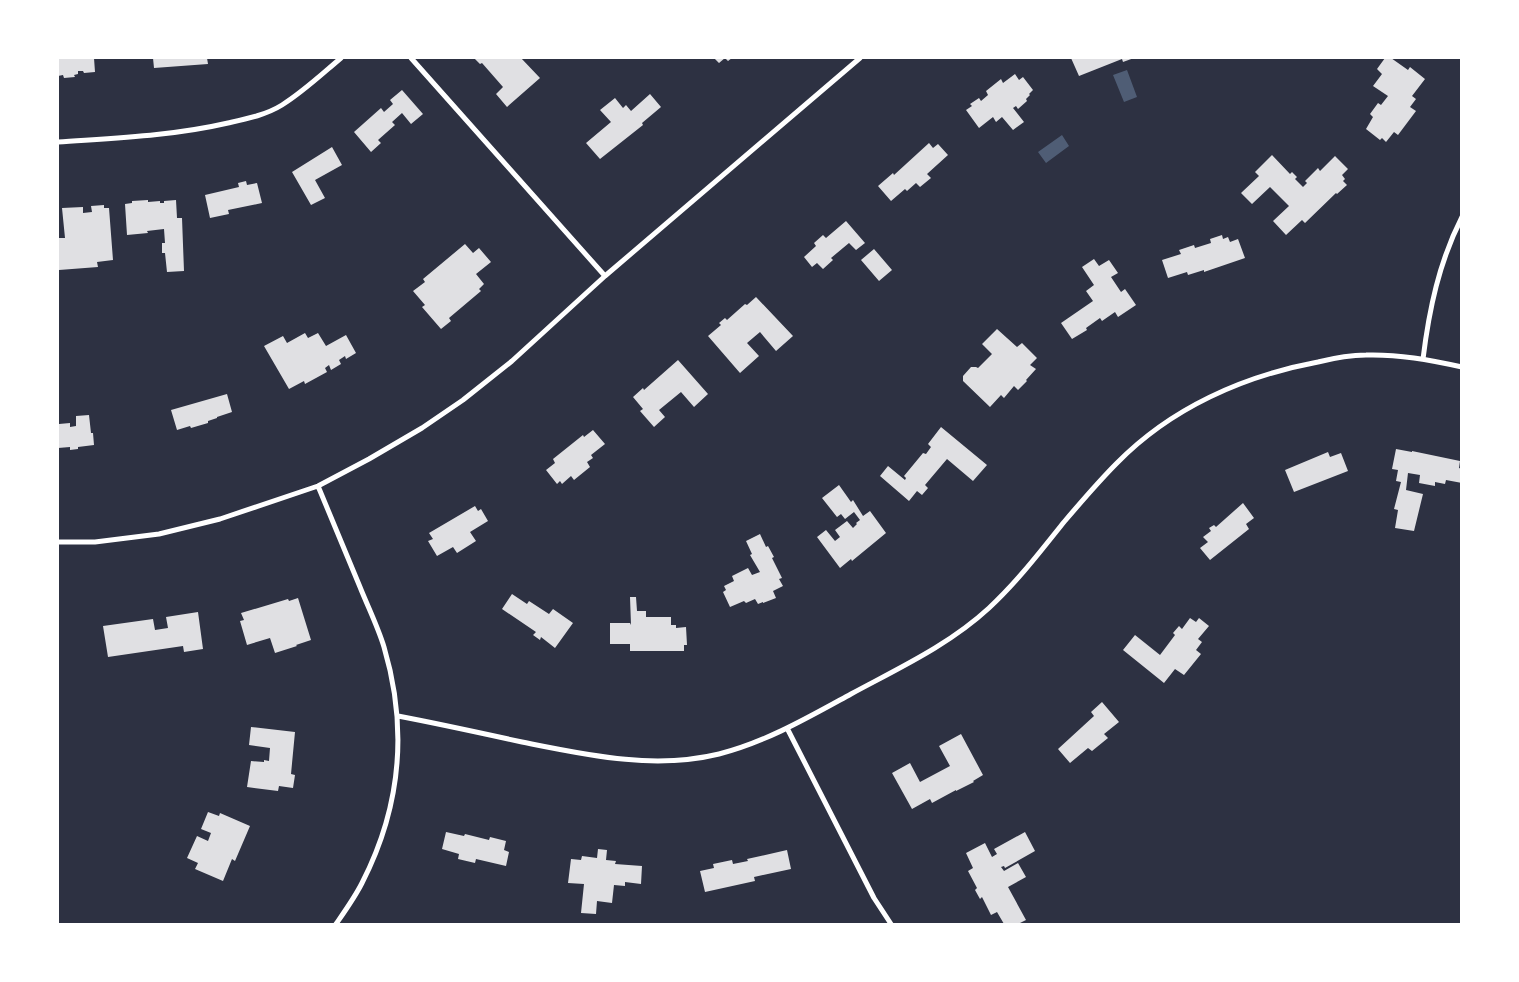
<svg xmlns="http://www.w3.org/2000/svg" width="1519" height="982" viewBox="0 0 1519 982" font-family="'Playfair Display',serif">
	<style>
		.water { fill: #4f5d75 }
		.building { fill: #e0e0e3 }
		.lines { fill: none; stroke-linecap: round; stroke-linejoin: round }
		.minor { stroke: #fff; stroke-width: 5 }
	</style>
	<rect width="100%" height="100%" fill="#2d3142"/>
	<path class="water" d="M1127 70 1137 97 1124 102 1113 75Z
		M1062 135 1069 146 1046 163 1038 152Z"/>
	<path class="building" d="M58 58H94L95 72 84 73 83 71H78V74L74 75 75 77 64 78 63 75 58 76Z
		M153 58H207L208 64 154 68Z
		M474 58H521L540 78 507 107 496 94 503 87 482 63 480 64Z
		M714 58H732L728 61 725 58 719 63Z
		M1071 58H1134L1123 62 1122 59 1079 76Z
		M1385 58H1391L1408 70 1410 67 1425 79 1412 96 1416 99 1410 107 1416 111 1398 135 1394 132 1386 142 1382 138 1380 140 1366 129 1373 117 1370 114 1378 103 1381 105 1388 96 1373 86 1382 74 1377 69Z
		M1015 74 1019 80 1023 77 1033 90 1029 94 1030 95 1026 99 1027 101 1018 109 1016 106 1013 108 1024 122 1013 130 1002 117 996 122 993 117 979 128 966 110 972 106 970 104 979 98 981 101 988 95 986 91 1001 79 1003 83Z
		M402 90 423 114 411 124 402 113 392 122 395 125 378 140 381 143 371 152 354 132 381 108 384 112 393 104 390 100Z
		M650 94 661 107 642 123 643 125 600 159 586 143 611 122 600 110 615 98 623 108 626 105 631 111Z
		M929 143 933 148 938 144 948 155 927 174 931 178 920 187 916 183 907 191 905 189 891 201 878 186 893 173 894 175Z
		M332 147 342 165 315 180 325 198 311 205 292 172Z
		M1272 155 1290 174 1292 172 1297 177 1295 179 1303 187 1307 183 1305 181 1318 168 1320 171 1335 156 1348 169 1342 175 1345 179 1343 181 1347 185 1337 194 1336 193 1305 223 1302 220 1286 235 1273 221 1289 206 1270 187 1252 204 1241 193 1259 176 1255 172Z
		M246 181 247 185 257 183 262 203 228 210 229 214 210 218 205 195 239 187 238 183Z
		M148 200V202L160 201V203H164V201L176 200 177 218H182L184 271 167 272 165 253H162V243H165L164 229 147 231 148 233 127 235 125 204 132 203V201Z
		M104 205V208H109L113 260 97 262 98 267 59 270 58 238H65L62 208 83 207V213L92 212 91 206Z
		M846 221 865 243 856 250 849 243 831 258 833 260 823 269 817 263 812 267 804 257 816 246 814 243 823 235 826 238Z
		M1222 235 1223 239 1228 237 1230 242 1238 239 1245 258 1204 272V270L1188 275 1187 272 1168 278 1162 260 1181 254 1179 250 1194 245 1195 248 1211 243 1210 239Z
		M465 244 473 253 479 248 491 262 476 274 484 284 479 289 481 291 449 318 451 321 441 329 422 307 425 305 413 291 425 282 423 279Z
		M874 249 892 270 879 281 861 260Z
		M1094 259 1099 266 1109 260 1118 273 1111 277 1121 292 1125 289 1136 305 1118 317 1115 312 1102 321 1100 318 1086 328 1087 330 1072 339 1061 323 1093 301 1086 291 1094 285 1082 267Z
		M756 297 793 336 776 351 760 332 747 343 759 356 740 373 708 336 721 325 719 323 725 318 727 320 745 304 747 305Z
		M997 329 1017 347 1022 343 1037 358 1030 365 1036 369 1026 380 1027 381 1018 390 1014 386 1004 398 1001 395 990 407 963 381V376L971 367H976L978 368 992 354 982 344Z
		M305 333 308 338 318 333 326 346 346 335 356 353 346 359 345 356 339 360 341 364 331 370 329 365 325 368 327 372 305 384 304 381 289 389 264 346 283 336 287 343Z
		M678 360 708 394 694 407 681 392 659 410 665 417 654 427 640 411 643 409 633 397 643 388 644 390Z
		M227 394 232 412 217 417V418L208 421V423L191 428 190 426 177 430 171 410Z
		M89 415 91 433H93L94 445 78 447V449L70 450V447L58 448 59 424 70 423V427L76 426V416Z
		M941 427 987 465 973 481 947 459 925 485 928 488 922 495 917 491 909 501 880 476 888 466 905 480 906 478 904 476 923 453 926 454 931 447 928 444Z
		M593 430 605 444 591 455 593 458 587 462 590 467 574 480 571 476 562 484 560 481 557 484 546 470 555 463 553 459 583 435 584 437Z
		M1396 449 1412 452V451L1460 461 1459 468 1462 469V483L1446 480 1445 484 1435 482V486L1419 483 1420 475 1408 473 1406 490 1423 494 1414 531 1395 528 1398 510 1394 509 1401 482 1396 481 1398 470 1392 469Z
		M1328 452 1330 457 1341 453 1348 471 1294 492 1285 470Z
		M839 485 851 502 853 500 863 516 870 511 886 533 852 561 851 559 840 568 817 537 826 530 835 541 840 537 835 530 847 521 853 528 857 524 856 523 860 520 854 512 845 519 841 514 837 517 822 498Z
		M1243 503 1254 518 1246 524 1249 529 1210 560 1200 548 1208 542 1203 537 1211 531 1209 528 1214 525 1216 527Z
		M475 506 478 511 481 509 488 521 470 532 476 541 457 553 453 547 437 556 428 541 433 539 429 533Z
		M760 534 766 547 768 546 774 557 772 558 782 578 779 579 783 586 773 591 776 598 763 603V602L758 604 755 599 746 603 744 601 730 607 723 592 726 590 724 586 734 581 732 576 748 568 752 575 760 572 750 555 752 554 746 541Z
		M512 594 527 604 529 601 549 614 553 609 573 623 555 648 541 637 540 640 533 635 536 632 502 609Z
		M630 597H636L637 611H646V617H671V625H676V628L686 627 687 645H684V651H630V644H610V623H630L631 625Z
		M298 598 311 640 296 645 297 646 275 653 270 638 247 645 240 621 244 620 241 613 288 599 289 601Z
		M198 612 203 649 184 652 183 646 108 657 103 626 153 619 155 630 168 628 166 617Z
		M1190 618 1196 622 1199 618 1209 626 1198 639 1202 642 1196 650 1201 654 1184 675 1175 669 1164 683 1123 650 1135 635 1160 655 1175 635 1173 633 1179 626 1182 629Z
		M1102 702 1119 722 1104 734 1108 738 1092 751 1088 748 1070 763 1058 749 1094 716 1091 712Z
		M251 727 295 732 291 774 295 775 293 788 279 786 278 791 247 787 251 761 264 762V760L269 761 270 748 249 745Z
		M961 734 983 775 973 781 974 782 956 791V790L932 803 930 799 912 809 892 773 910 763 920 782 950 766 939 746Z
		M208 812 219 816 220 813 250 826 235 861 232 859 223 881 195 869 198 863 187 858 197 836 208 841 211 833 201 829Z
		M446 832 464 836 465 834 489 840 490 837 506 841 504 850 509 852 506 866 476 859 475 863 458 859 459 854 442 849Z
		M1025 832 1035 851 1005 868 1004 866 1001 867 1004 871 1018 863 1026 877 1008 887 1026 920 1018 924H1004L997 912 991 915 982 897 980 899 975 890 977 888 968 871 973 868 966 853 985 843 992 857 997 854 994 849Z
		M598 849 607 850 606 860 616 861 615 864 642 866 641 884 625 882V886L614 885 612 903 597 901 596 914 581 913 584 884 568 883 571 859 581 860 582 856 597 858Z
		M787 850 791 869 754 877 755 881 705 892 700 871 714 868 713 864 732 860 733 864 748 861 747 859Z"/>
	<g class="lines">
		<path class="minor" d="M411 58 605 276
			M58 142C114 138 172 136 228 123 246 119 266 115 282 105 303 92 322 74 341 58
			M1423 359C1429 310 1439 262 1462 217
			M318 486C332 520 346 553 360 587 368 607 378 627 384 647 408 728 401 807 362 883 355 897 345 911 336 924
			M58 542H95L159 534 220 519 318 486 369 459 422 428 463 400 512 361 605 276 860 58
			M398 716C440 724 481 733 522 742 587 755 654 770 719 754 766 742 809 717 851 694 899 668 949 645 989 608 1017 582 1040 552 1064 522 1081 502 1098 482 1117 463 1171 408 1243 376 1318 362 1334 358 1350 355 1366 355 1398 354 1430 360 1462 367
			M787 728 874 898 891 924"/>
	</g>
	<rect width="1519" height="982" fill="none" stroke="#ffffff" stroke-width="118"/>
</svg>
